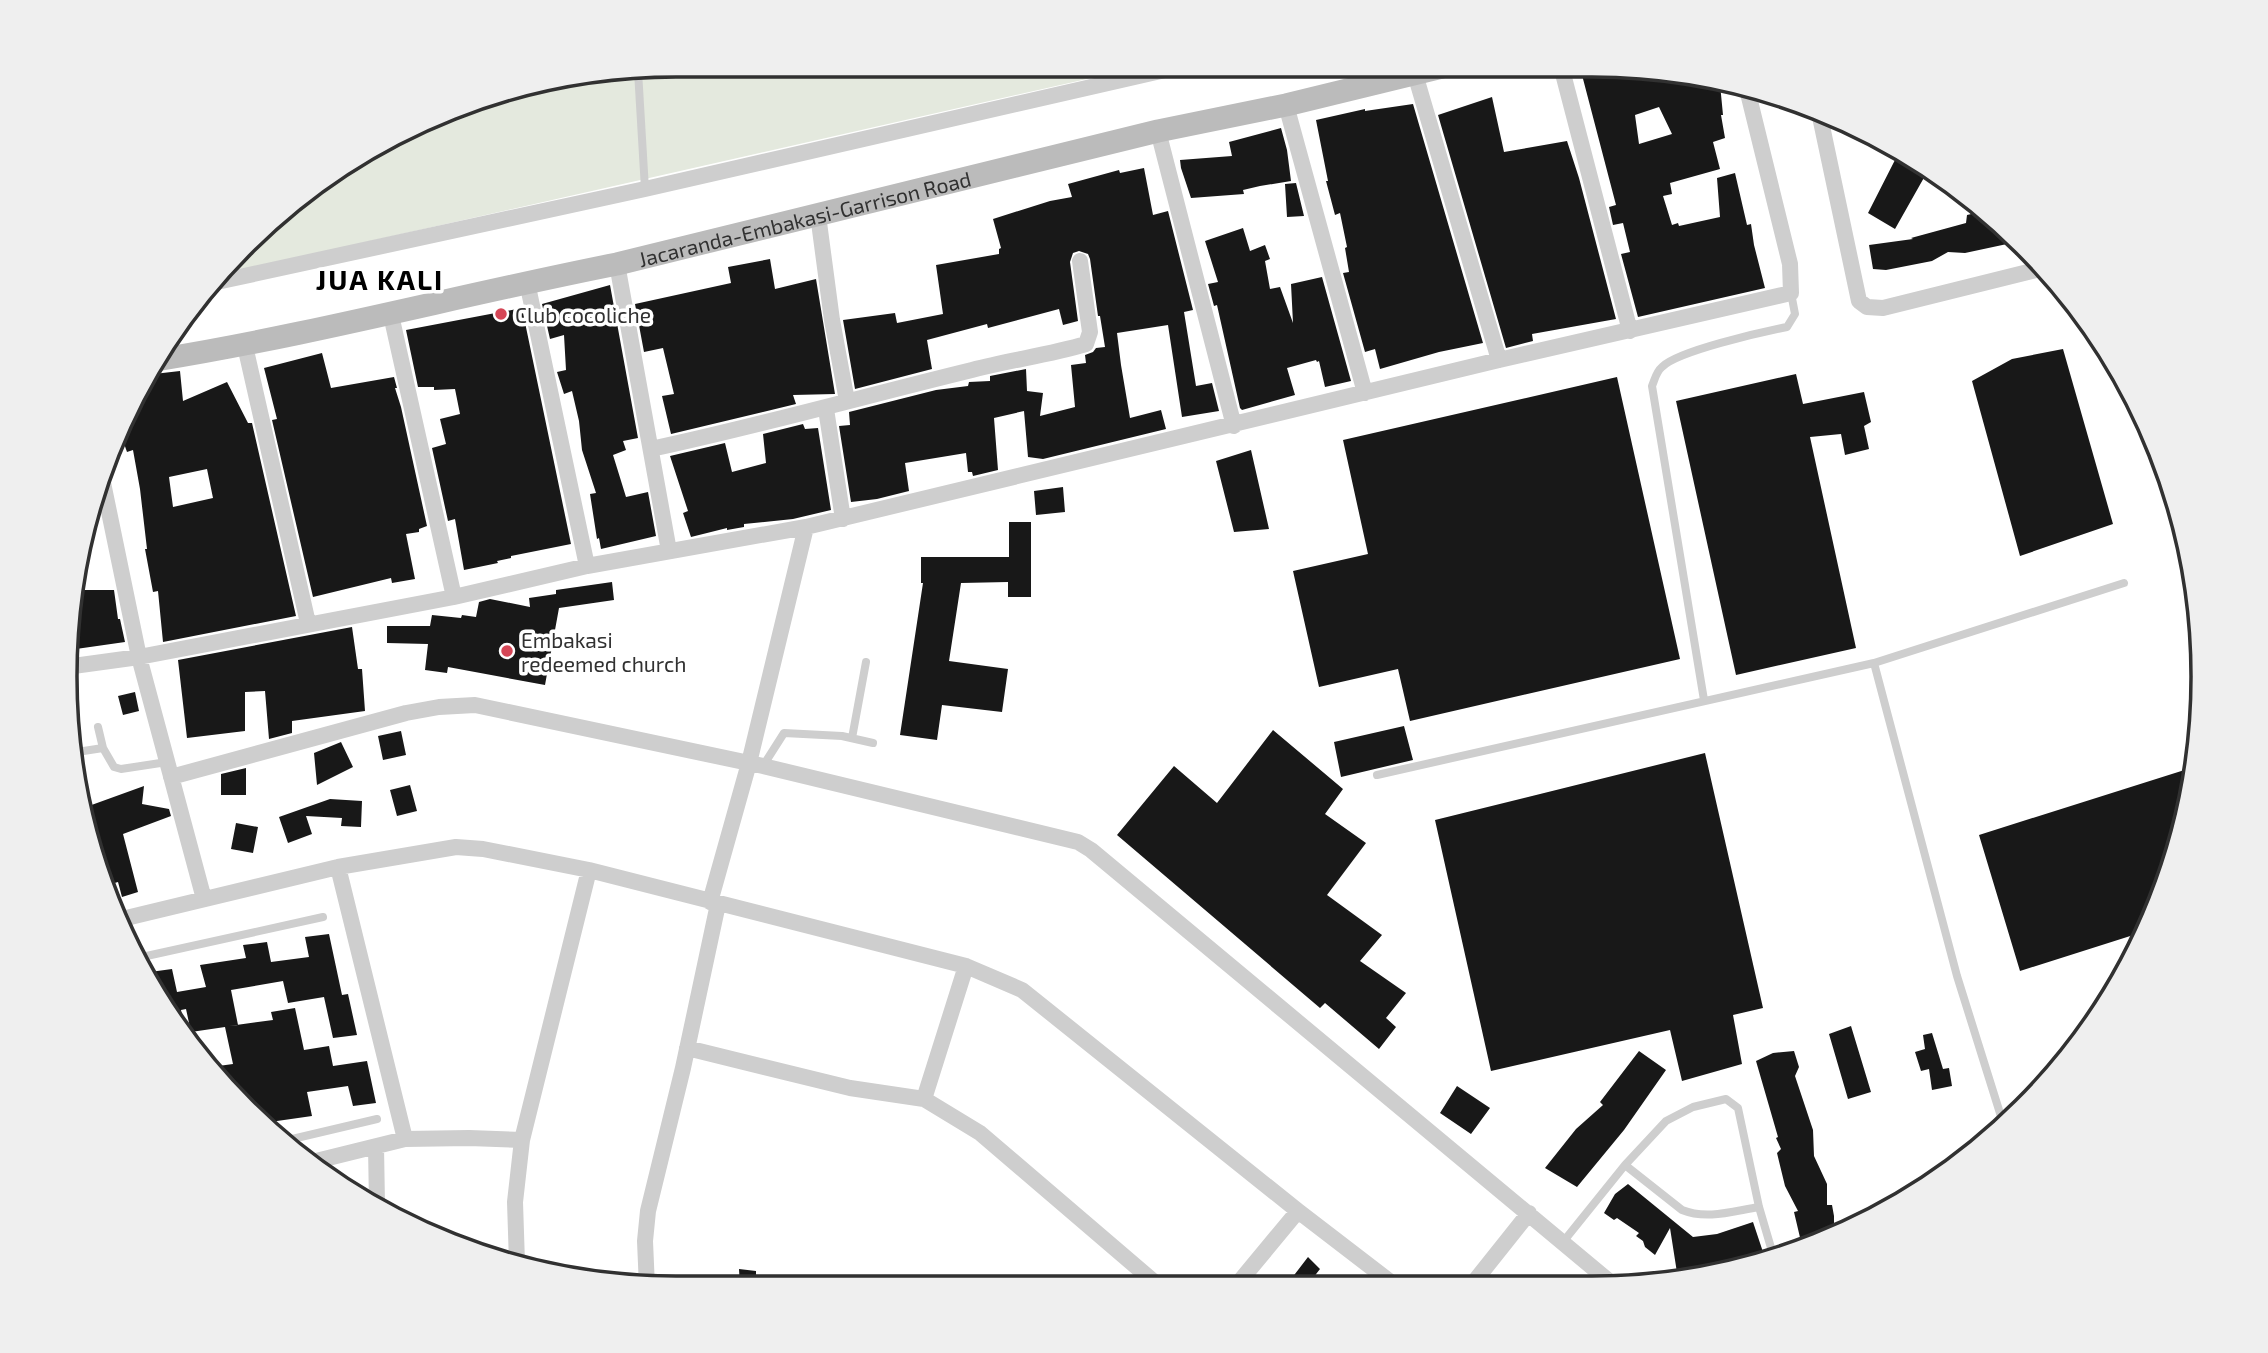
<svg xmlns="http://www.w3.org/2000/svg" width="2268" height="1353" viewBox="0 0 2268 1353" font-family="'Exo 2',sans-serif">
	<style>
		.green { fill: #e4e9de }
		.building { fill: #181818; fill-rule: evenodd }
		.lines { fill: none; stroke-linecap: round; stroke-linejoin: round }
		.lane { stroke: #cecece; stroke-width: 8 }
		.street { stroke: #cecece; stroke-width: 16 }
		.secondary { stroke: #bbb; stroke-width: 23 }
		.poi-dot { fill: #d54656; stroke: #fff; stroke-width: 2.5 }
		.labels { text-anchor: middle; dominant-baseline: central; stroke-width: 7; stroke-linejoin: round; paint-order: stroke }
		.street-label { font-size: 21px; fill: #313131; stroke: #fff }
		.poi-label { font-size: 21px; fill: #313131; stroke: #fff; text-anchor: start }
		.district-label { font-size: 28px; font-weight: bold; letter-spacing: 2px; fill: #000; stroke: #fff }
		.rim { fill: none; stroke: #313131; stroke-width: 3.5 }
	</style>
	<rect width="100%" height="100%" fill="#fff"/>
	<path class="green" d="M677 65H1149L220 275 304 191 480 97Z"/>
	<path class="building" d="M1610 66H1632L1720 84 1723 115H1721L1725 138 1713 142 1720 169 1670 183 1672 194 1663 196 1672 225 1678 223 1679 226 1720 217 1717 178 1735 173 1747 225 1751 224 1754 245 1765 288 1638 317 1621 254 1630 252 1623 223 1613 225 1609 207 1616 205 1582 75ZM1659 107 1672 134 1639 144 1635 115Z
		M1492 97 1504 152 1567 141 1579 178 1616 319 1532 334 1533 341 1506 348 1438 115Z
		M1413 104 1483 343 1439 352 1380 369 1375 349 1365 352 1343 273 1349 272 1345 248 1347 247 1340 213 1335 215 1326 181H1328L1316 120 1365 109V111Z
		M1281 128 1287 150 1291 181 1260 186 1243 190 1244 194 1191 198 1181 168 1180 160 1232 156 1229 142Z
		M1904 154 1930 167 1895 229 1868 213 1896 158H1901Z
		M1144 168 1153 215 1168 211 1193 310 1184 312 1196 386 1212 383 1219 411 1182 417 1168 325 1117 333 1121 365 1130 418 1161 410 1166 429 1043 459 1028 457 1024 411 994 418 998 470 973 476 972 472H968L966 453 905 463 909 491 877 499 851 502 839 426 850 425 849 412 936 390 968 386 969 382 990 381V376L1026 369 1027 391 1043 393 1040 416 1075 407 1071 365 1086 363 1085 355 1093 352 1096 348 1105 347 1100 316H1098L1090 259 1088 254 1079 251 1073 253 1070 262 1078 321 1063 325 1059 309 988 328 987 324 927 340 932 369 855 389 843 320 895 313 897 323 943 314 936 265 999 254V249L1001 248 993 219 1050 201 1072 197 1068 184 1119 170 1120 173Z
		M1296 183 1304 216 1287 217 1285 184Z
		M1984 211 2021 241 1965 253 1948 252 1932 261 1886 270 1873 269 1869 245 1913 239 1911 238 1966 223 1967 215Z
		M1243 228 1250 251 1265 245 1270 259 1265 261 1270 289 1280 287 1293 323 1291 284 1322 277 1351 381 1325 387 1319 361 1317 362 1316 360 1287 368 1295 395 1242 410 1240 408 1217 305 1214 306 1208 284 1218 282 1205 241Z
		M770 259 775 289 816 279 835 394 793 395 796 404 671 434 662 396 674 394 663 348 644 352 635 304 731 283 728 267Z
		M610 285 638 438 623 441 626 450 613 455 626 497 648 492 656 536 601 549 599 538 597 539 590 494 596 493 582 450 579 421 572 391 564 394 557 372 566 370 564 335 550 339 542 304Z
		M522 308 571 544 511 556V558L497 561 498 563 464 570 455 519 448 521 432 448 446 444 440 419 460 414 455 389 434 390V387H418L406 330Z
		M2063 349 2113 524 2020 556 1972 381 2012 359Z
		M322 353 331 388 394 377 397 388H395L401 407 427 526 419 529V532L406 534 415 579 392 583 391 578 313 597 272 420 277 419 264 368Z
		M180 371 183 401 227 382 248 423H252L296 616 163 642 158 591 153 592 145 549H147L140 489 133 450 127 452 121 435 154 374ZM207 469 213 498 173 507 169 477Z
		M1796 374 1803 404 1864 392 1871 422 1864 426 1869 449 1845 455 1841 434 1810 437 1856 648 1736 675 1676 401Z
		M1617 377 1680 659 1410 721 1398 669 1319 687 1293 571 1368 554 1343 440Z
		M803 424 805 429 818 428 831 510 793 519 744 524V527L727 530V528L691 537 683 513 688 511 670 456 725 443 732 472 766 463 763 434Z
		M1251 450 1269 529 1234 532 1216 461Z
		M1063 487 1065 512 1036 515 1034 491Z
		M1009 522H1031V597H1008V582L961 583 949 661 1008 669 1002 712 942 705 937 740 900 735 923 583H921V557H1009Z
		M612 582 614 600 559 608 545 685 448 667 447 673 425 670 428 644 387 643V626H430L432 615 461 618 462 615 476 617 479 602 490 599 530 607 529 598 556 594V590Z
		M79 590H114L118 619H120L125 642 69 650Z
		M352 627 358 669H362L365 711 292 721V733L269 739 265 691 245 692V731L187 738 178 660Z
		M135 692 139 711 123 715 118 696Z
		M1404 726 1413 760 1341 777 1334 742Z
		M1273 730 1343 789 1325 814 1366 843 1327 895 1382 935 1360 961 1406 993 1386 1018 1396 1027 1379 1049 1325 1003 1320 1008 1117 835 1174 766 1217 803Z
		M401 731 406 755 383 760 378 736Z
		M341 742 353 767 317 785 314 753Z
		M1705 753 1763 1008 1733 1015 1742 1064 1682 1081 1670 1030 1491 1071 1435 820Z
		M2194 767 2191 796 2157 911 2146 931 2020 971 1979 835Z
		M246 768V795H221V774Z
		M410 785 417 811 397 816 390 790Z
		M144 786 142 804 169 809 171 816 123 834 138 892 122 897 118 882 104 886 97 873 86 807Z
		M330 799 362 801 361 827 341 826 342 818 306 816 312 834 288 843 279 817Z
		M236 823 258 827 253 853 231 849Z
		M329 934 342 995 348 994 357 1035 333 1038 324 997 288 1003 283 981 231 990 238 1025 229 1026 273 1020 271 1012 295 1008 304 1050 329 1046 333 1066 367 1061 376 1103 353 1106 348 1086 307 1092 312 1116 270 1122 211 1067 233 1064 225 1027 191 1032 186 1009 181 1010 184 1027 180 1028 150 972 172 969 177 992 206 987 200 965 246 958 243 945 267 942 271 962 309 957 305 937Z
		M1851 1026 1871 1092 1848 1099 1829 1034Z
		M1932 1033 1943 1069 1949 1068 1952 1086 1932 1090 1929 1069 1921 1071 1915 1052 1925 1049 1923 1035Z
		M1639 1051 1666 1070 1624 1130 1577 1187 1545 1168 1576 1129 1603 1105 1600 1102Z
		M1794 1051 1799 1067 1795 1076 1813 1130 1814 1156 1827 1184V1205H1832L1834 1216V1229L1827 1232 1828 1235 1802 1246 1794 1212 1798 1211 1785 1186 1777 1153 1781 1149 1776 1138 1778 1137 1756 1061 1773 1053Z
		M1457 1086 1490 1108 1471 1134 1440 1113Z
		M1628 1184 1693 1237 1717 1234 1753 1222 1766 1261 1750 1267 1678 1279 1670 1228 1655 1255 1645 1247 1643 1241 1636 1236 1639 1233 1617 1218 1614 1220 1604 1213 1615 1194Z
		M1308 1257 1320 1269 1306 1287H1285Z
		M739 1269 756 1271V1287H740Z"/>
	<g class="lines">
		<path class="lane" d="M638 71 645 189
			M1874 663 1957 976 2004 1126
			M1704 700 1652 386C1655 379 1656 372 1662 367 1677 351 1762 332 1787 327L1795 314 1791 293
			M98 727 103 748
			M852 738 866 662
			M77 752 103 748 114 767 121 769 167 762
			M763 766 784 733 842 736 873 743
			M1377 775 1874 663 2124 583
			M142 957 323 917
			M288 1140 377 1119
			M1625 1165 1682 1210C1707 1220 1733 1211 1759 1207
			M1563 1242 1625 1165 1666 1121 1693 1107 1726 1099 1738 1108 1759 1207 1774 1258"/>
		<path class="street" d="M1561 66 1630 331
			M1415 74 1499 360
			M1286 105 1365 393
			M1819 112 1859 301 1867 307 1883 308 2044 268
			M1158 131 1234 426
			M818 215 832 320 847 401
			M617 264 669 551
			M527 282 587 566
			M212 283 645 189 1187 65
			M391 315 454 597
			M245 346 308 623
			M826 409 843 519
			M651 449C759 426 865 396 972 370 1010 360 1049 355 1086 344L1090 332 1080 261
			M101 473 139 657 204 899
			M66 667 139 657 454 597 587 566 806 527 1499 360 1791 293 1790 264 1747 89
			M171 777 406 713 439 707 475 705 763 766 1078 842 1091 850 1616 1287
			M338 867 405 1139
			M710 902 749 763 806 527
			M122 919 338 867 456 847 483 849 589 870 966 966 1022 990 1298 1211 1397 1287
			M687 1048 850 1088 924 1099 980 1133 1160 1287
			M924 1099 966 966
			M376 1146 377 1205
			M312 1162 405 1139 469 1138 522 1140
			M517 1263 515 1202 522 1140 589 870
			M647 1287 645 1241 648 1211 683 1068 718 904
			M1235 1287 1298 1211
			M1470 1287 1529 1213"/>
		<path class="secondary" id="s1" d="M162 359C315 334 465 294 617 264L1158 131 1286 105 1446 66"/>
	</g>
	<g class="poi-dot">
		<circle cx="501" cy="314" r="7"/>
		<circle cx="507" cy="651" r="7"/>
	</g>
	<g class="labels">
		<g class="street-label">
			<text stroke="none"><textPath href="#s1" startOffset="658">Jacaranda-Embakasi-Garrison Road</textPath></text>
		</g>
		<g class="poi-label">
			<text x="515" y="314">Club cocoliche</text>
			<text x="521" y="639">Embakasi<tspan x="521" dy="24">redeemed church</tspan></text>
		</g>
		<g class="district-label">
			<text x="380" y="279">JUA KALI</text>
		</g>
	</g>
	<path d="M0 0H2268V1353H0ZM676 77H1592A599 599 0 0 1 2191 676V677A599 599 0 0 1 1592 1276H676A599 599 0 0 1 77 677V676A599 599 0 0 1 676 77Z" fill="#efefef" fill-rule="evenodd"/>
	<path class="rim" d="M676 77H1592A599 599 0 0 1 2191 676V677A599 599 0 0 1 1592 1276H676A599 599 0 0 1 77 677V676A599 599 0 0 1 676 77Z"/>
</svg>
